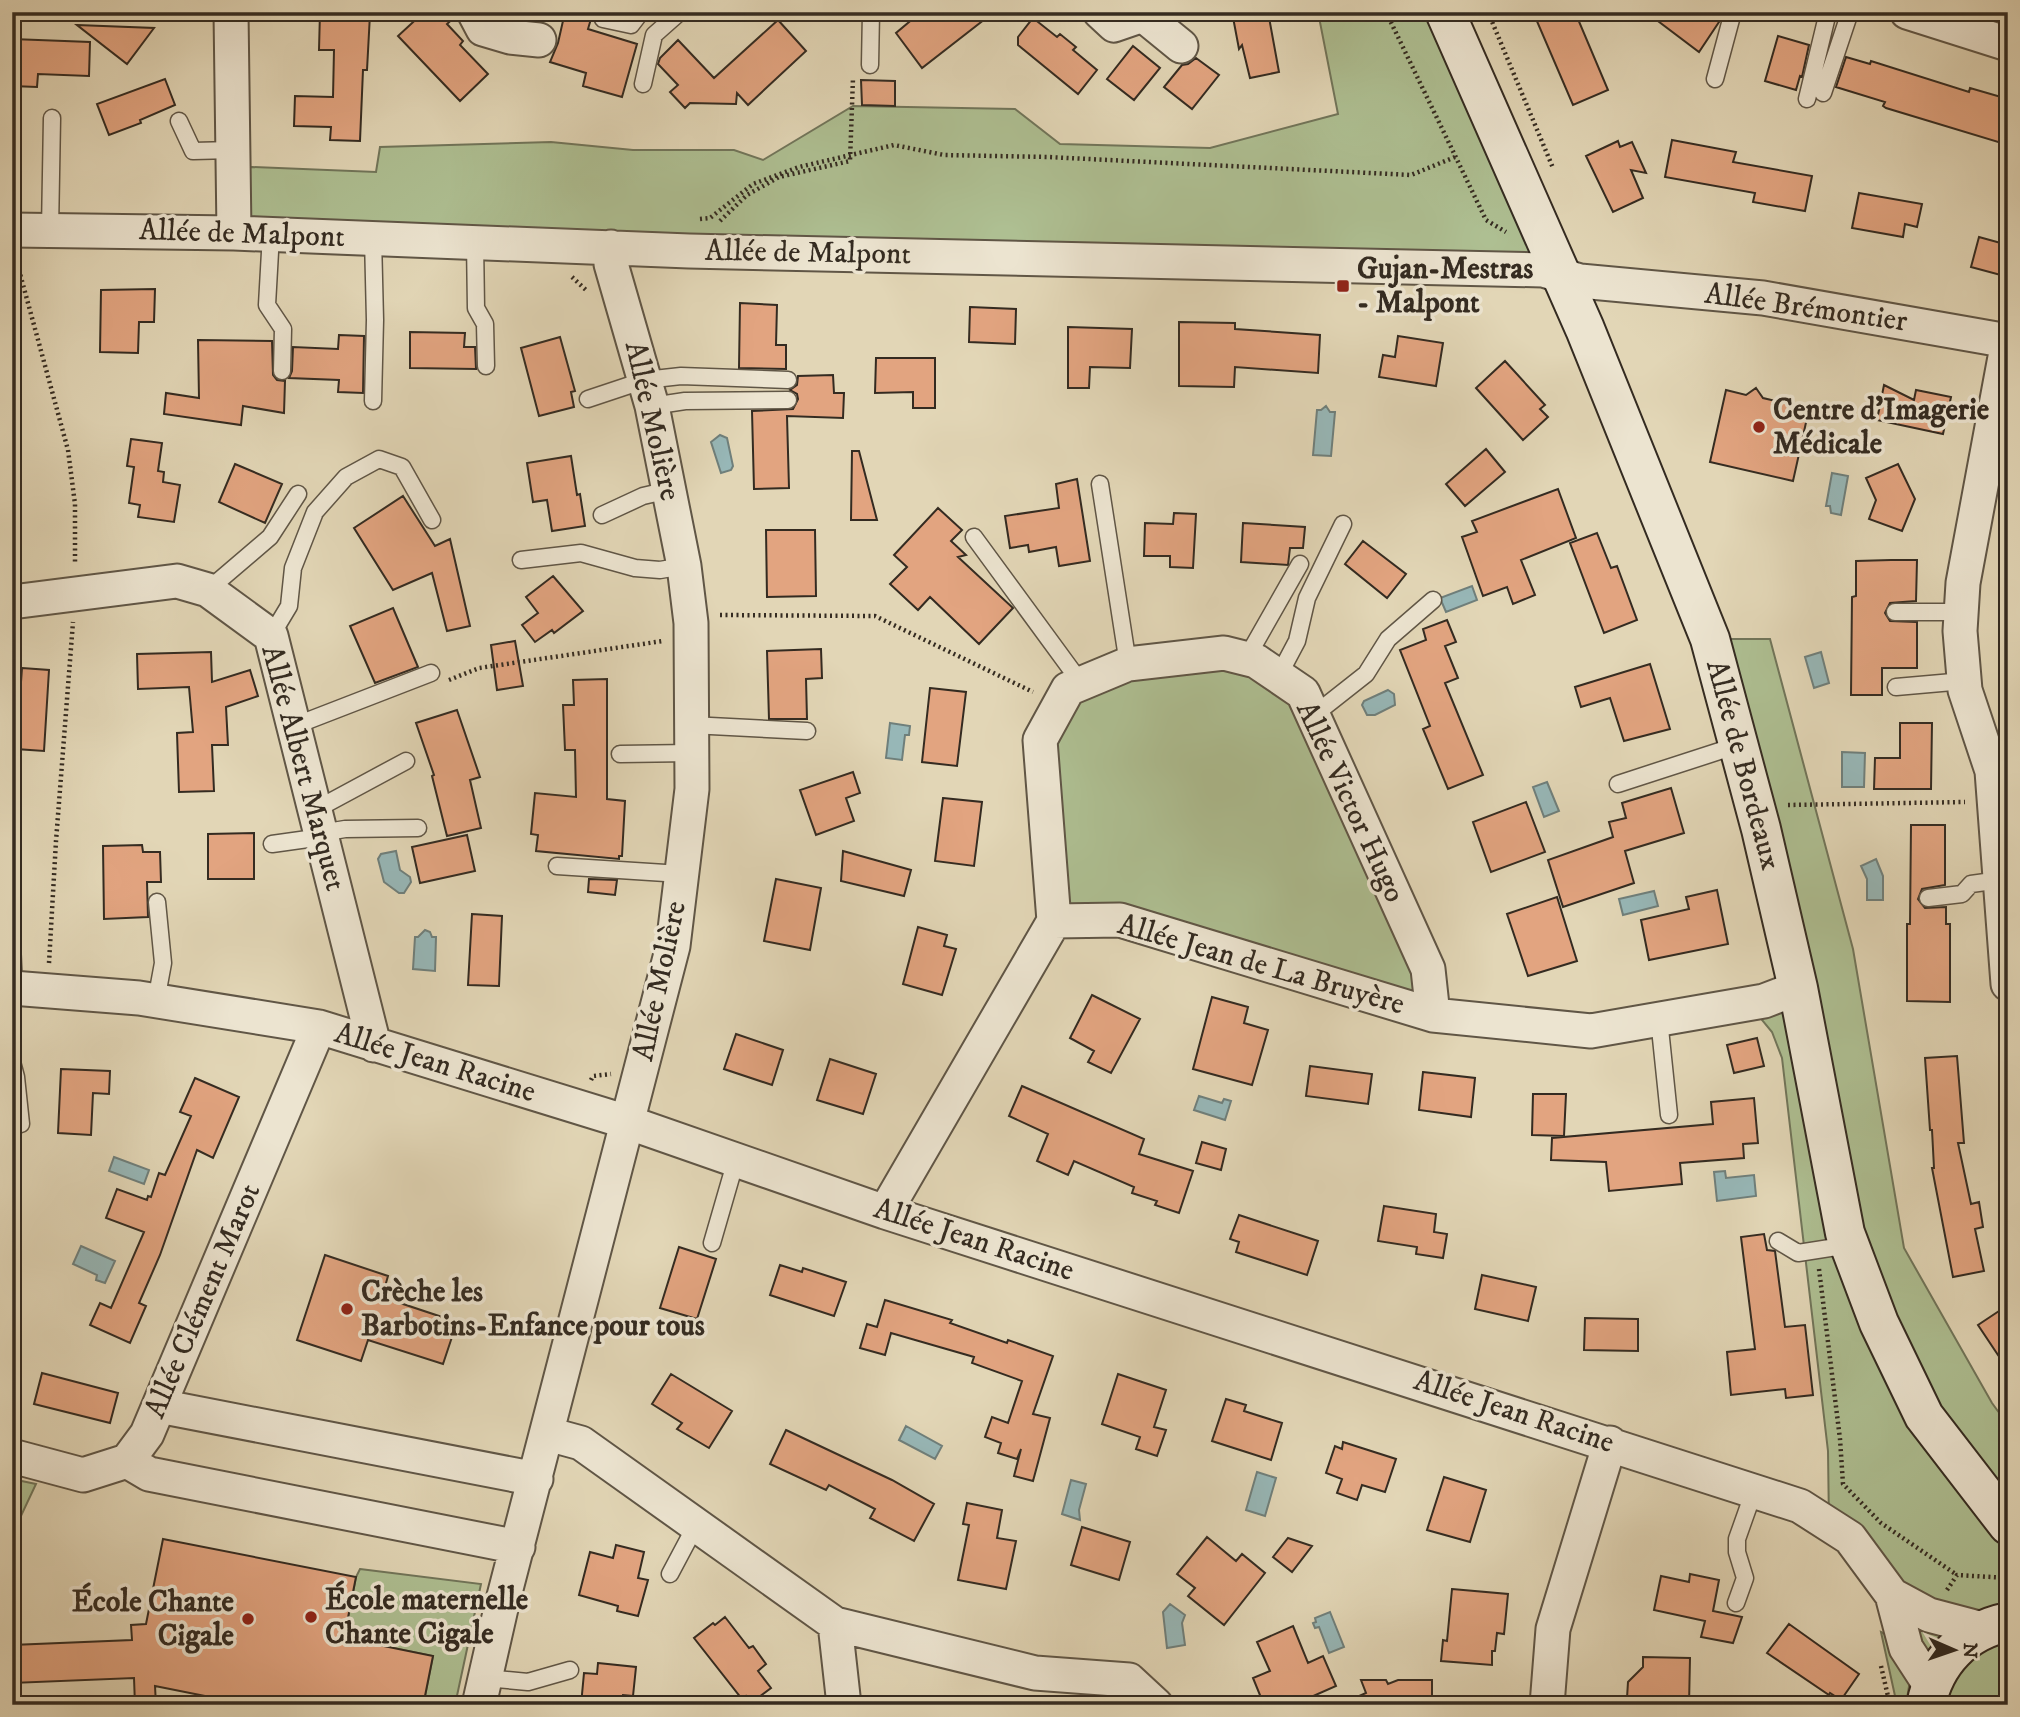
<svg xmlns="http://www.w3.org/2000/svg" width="2020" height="1717" viewBox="0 0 2020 1717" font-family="'IM FELL DW Pica',serif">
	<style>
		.green { fill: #aebf92; stroke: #71755a; stroke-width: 2 }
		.water { fill: #97b7b7; stroke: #6f7f7b; stroke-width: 2 }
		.building { fill: #e2a480; stroke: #342b21; stroke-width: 2 }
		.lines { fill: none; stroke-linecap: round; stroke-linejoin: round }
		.lane-casing { stroke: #605646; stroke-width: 19 }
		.street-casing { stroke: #605646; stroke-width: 37 }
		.secondary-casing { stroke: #342b21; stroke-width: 42 }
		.path { stroke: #342b21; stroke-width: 4.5; stroke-dasharray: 2 3.5; stroke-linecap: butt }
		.lane { stroke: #ece4d0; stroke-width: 16 }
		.street { stroke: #ece4d0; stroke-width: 33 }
		.secondary { stroke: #ece4d0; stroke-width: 38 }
		.poi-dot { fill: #8f2418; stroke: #ece4d0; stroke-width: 2.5 }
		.labels { text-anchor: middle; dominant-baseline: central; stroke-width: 7; stroke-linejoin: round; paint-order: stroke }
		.street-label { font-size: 30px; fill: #342b21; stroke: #ece4d0 }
		.poi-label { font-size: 30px; font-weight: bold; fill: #342b21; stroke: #ece4d0; text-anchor: start }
	</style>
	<rect width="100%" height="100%" fill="#e2d6b6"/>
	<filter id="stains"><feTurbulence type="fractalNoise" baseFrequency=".00286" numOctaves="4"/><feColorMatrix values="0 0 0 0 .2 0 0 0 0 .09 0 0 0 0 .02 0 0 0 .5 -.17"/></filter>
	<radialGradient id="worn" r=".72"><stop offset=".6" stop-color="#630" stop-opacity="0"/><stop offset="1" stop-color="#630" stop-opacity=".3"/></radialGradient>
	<path class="green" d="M1318 12H1445L1560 275 234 233 233 169 252 167 376 172 380 147 551 142 633 150H734L763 160 853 106 1015 109 1060 144 1210 148 1338 114Z
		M1710 639H1770L1853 949 1904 1248 1992 1403 2008 1425V1589L2005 1622 1930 1685 1829 1525 1828 1451 1782 1058 1772 1032 1762 1020 1764 1001 1798 988Z
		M1224 653 1303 693 1433 1015 1054 921 1040 740 1068 689Z
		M12 1479 36 1484 12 1535Z
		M360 1569 481 1584 455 1705H407L408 1698 424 1701 433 1656 344 1638 356 1577Z
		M1881 1632 1889 1636 1911 1674 1906 1705H1897Z
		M2008 1639V1705H1942L1964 1661Z"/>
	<path class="water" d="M1326 406 1330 412H1335L1331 456 1313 455 1317 410H1321Z
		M720 435 727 438 733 466 731 470 721 473 711 442Z
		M1832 473 1848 476 1841 515 1831 513 1830 506H1826Z
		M1472 586 1477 600 1446 612 1440 598Z
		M1821 652 1829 683 1814 688 1805 657Z
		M1388 690 1394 694 1395 705 1375 715H1367L1362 705 1364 701Z
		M890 723 910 726 909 735H905L902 760 886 758Z
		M1842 752 1865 753 1864 787H1842Z
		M1547 782 1559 811 1544 817 1533 787Z
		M396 851 400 870 410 877 411 882 404 893H399L384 882 378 859 381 854Z
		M1876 859 1883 876V900H1867V879L1861 866Z
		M1654 891 1658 906 1623 915 1619 899Z
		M425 930 430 932 432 937H436L435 971 413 969 415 937H418Z
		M1199 1096 1222 1103 1224 1099 1231 1101 1225 1120 1194 1110Z
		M114 1157 149 1170 144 1184 109 1171Z
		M1725 1171 1726 1178 1754 1175 1756 1196 1717 1201 1714 1172Z
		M81 1246 115 1261 105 1283 96 1280 97 1275 73 1264Z
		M906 1426 942 1446 935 1459 899 1440Z
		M1257 1472 1276 1478 1265 1516 1246 1510Z
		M1071 1480 1086 1484 1079 1510 1080 1520 1062 1514Z
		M1170 1604 1185 1615 1182 1623 1185 1645 1167 1648 1163 1612Z
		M1330 1612 1344 1647 1329 1653 1319 1627 1315 1628 1313 1623 1316 1622 1315 1618Z"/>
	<path class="building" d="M320 12 370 14 367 70H363L360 141 330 140 331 127 294 126 295 96 333 97 334 50H319Z
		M424 12H455L456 16 447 24 463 41 460 45 488 74 460 101 398 36Z
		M565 12H593L588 29 637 44 622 97 583 86 586 73 550 62 558 43Z
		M921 12H994L922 68 896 33Z
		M1232 12H1268L1279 72 1250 78 1242 45 1239 49Z
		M1533 12H1575L1608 90 1573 105Z
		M1646 12H1706L1719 22 1699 52Z
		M1033 18 1057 37 1060 34 1076 47 1073 50 1097 70 1078 94 1018 45V37Z
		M778 20 806 51 748 105 737 93 736 104 690 103 685 108 670 92 678 85 658 64 660 58 678 40 714 78Z
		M77 25 154 28 127 64Z
		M1778 36 1809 45 1802 77 1800 76 1796 90 1765 81Z
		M12 39 90 42 89 76 38 74 37 87 12 86Z
		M1133 46 1160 68 1134 100 1107 79Z
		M1846 57 1870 64 1871 61 1969 92 1970 88 2008 99V145L1886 108 1883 106 1885 102 1836 87Z
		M1196 58 1219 75 1192 109 1164 87 1182 65 1188 64Z
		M165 79 175 105 140 120 141 123 109 135 97 104Z
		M861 80 895 81V106L862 105Z
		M1672 140 1736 152 1733 162 1812 176 1805 211 1753 202 1755 193 1665 177Z
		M1618 141 1620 147 1632 142 1646 173 1631 170 1643 198 1613 212 1586 156Z
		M1859 193 1922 204 1917 227 1905 224 1903 237 1852 228Z
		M1979 237 2008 245V277L1971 267Z
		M155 289 154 322H139L138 353 100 352 101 290Z
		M740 303 777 305 776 345H786V369L739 368Z
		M970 307 1016 309 1015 344 969 342Z
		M1179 322 1235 323V329L1320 335 1318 373 1235 367 1234 387 1179 386Z
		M1068 327 1132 329 1130 368 1090 367 1089 388H1068Z
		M410 332 465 333 464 347H475L476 369 410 368Z
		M339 335 364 336 363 393 338 392 339 380 289 378 292 371 293 347 338 349Z
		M1398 336 1443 343 1436 386 1379 377 1383 355 1395 357Z
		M560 337 575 391 571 392 574 407 539 416 521 348Z
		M198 340 272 341 273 375 277 380 285 381 284 413 243 406 241 425 164 414 166 393 199 398Z
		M876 358H935V408H913V392L875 393Z
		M1505 361 1545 405 1540 409 1548 417 1523 440 1476 388Z
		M833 375 834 393H844L843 418 787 416 789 488 754 489 752 411 793 409 798 399 797 394 790 390 797 385 798 376Z
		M1884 385 1914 400 1916 390 1951 397 1943 434 1877 420Z
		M1756 388 1763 398 1809 409 1793 481 1710 462 1726 390 1746 395Z
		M131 439 162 443 158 471 164 472 163 482 180 485 174 522 138 517 140 505 129 503 134 467 127 466Z
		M1486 449 1505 472 1465 506 1446 484Z
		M852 451H859L877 520H851Z
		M571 456 577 495 580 494 585 526 552 531 547 500 533 502 527 463Z
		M235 464 282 484 265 523 219 502Z
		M1898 464 1915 499 1902 531 1869 519 1876 500 1866 478Z
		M1077 479 1090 561 1059 566 1056 547 1029 552 1028 545 1010 548 1005 516 1059 508 1056 484Z
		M1558 489 1576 538 1521 560 1535 595 1513 604 1507 587 1483 596 1462 537 1477 532 1472 521Z
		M403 496 435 546 450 539 470 626 447 631 432 573 393 590 354 528Z
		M938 508 962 530 951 541 966 555 958 557 1013 608 979 644 930 597 918 610 890 584 907 567 894 555Z
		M1174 513 1196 514 1193 568 1170 567V556H1144L1145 523 1173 524Z
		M1243 523 1305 527 1303 548H1290L1288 565 1241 562Z
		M766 530H815L816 596 767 597Z
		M1597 533 1611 568 1617 566 1637 620 1604 633 1570 543Z
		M1363 541 1406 574 1387 598 1345 564Z
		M1891 560H1917L1916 601 1890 603 1885 613 1890 621 1917 622V668H1882V695H1851L1852 597 1856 596V561Z
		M553 576 583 611 554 633 552 630 535 642 522 625 538 613 526 597Z
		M393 608 418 667 375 683 350 626Z
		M1447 620 1456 642 1445 646 1458 678 1445 683 1483 775 1448 789 1423 729 1430 726 1400 650 1426 640 1423 629Z
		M515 641 523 686 497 690 491 645Z
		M821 649 822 678 806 679 807 719H769L767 651Z
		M211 652 212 682 250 670 258 696 226 707 228 745H212L214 791 179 792 177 733 193 732 189 687 138 689 137 654Z
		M1650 664 1670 729 1624 741 1610 698 1581 707 1575 687Z
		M22 668 49 670 44 751 16 749 18 728H12V696H20Z
		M607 679V799L625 801 622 856H619V859L536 851 538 835 531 834 535 793 576 797 575 750H565L563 705H574L573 680Z
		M930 688 966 692 957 766 922 762Z
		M457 710 480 777 470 780 481 828 447 836 432 776 434 775 416 723Z
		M1900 723H1932L1931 789H1874L1875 758H1900Z
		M853 772 860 793 846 798 854 821 816 835 800 790Z
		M1671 788 1684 833 1625 851 1634 883 1563 907 1548 860 1613 837 1609 822 1626 818 1622 803Z
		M943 798 982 802 974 866 935 861Z
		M1526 802 1545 852 1491 872 1473 822Z
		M1911 825H1945V885L1922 889 1918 899 1925 908 1946 907V924H1950V1002L1907 1001V924H1910Z
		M254 833V879H208V834Z
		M467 835 475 871 420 883 412 847Z
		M142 845 143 852H160L161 882H147L148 917 104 919 103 846Z
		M843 851 911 870 904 896 841 881Z
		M589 879 617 880 615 895 588 892Z
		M776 879 821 888 810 950 764 941Z
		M1717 890 1728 944 1649 960 1641 920 1689 909 1686 897Z
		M1557 897 1577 961 1528 976 1507 914Z
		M472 914 502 916 499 986 468 985Z
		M918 927 947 935 944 946 956 949 942 995 903 984Z
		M1092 995 1140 1019 1111 1073 1088 1062 1094 1051 1070 1038Z
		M1212 997 1248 1007 1244 1023 1268 1030 1252 1085 1193 1069Z
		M736 1034 783 1050 772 1085 724 1069Z
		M1757 1038 1764 1066 1734 1073 1727 1045Z
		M1957 1056 1964 1143H1958L1971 1204 1979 1202 1983 1227 1975 1229 1984 1271 1953 1277 1932 1168H1934L1932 1130H1930L1925 1058Z
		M830 1059 876 1074 863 1114 817 1100Z
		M1310 1066 1372 1074 1368 1104 1306 1096Z
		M61 1069 110 1071 109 1094 93 1093 91 1135 58 1133Z
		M1423 1072 1475 1078 1471 1117 1419 1110Z
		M195 1078 239 1097 213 1158 197 1150 160 1255 139 1303 146 1306 130 1343 90 1325 100 1303 111 1308 144 1232 106 1218 117 1189 147 1200 148 1196 151 1197 159 1173 165 1175 191 1116 180 1112Z
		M1022 1086 1144 1139 1139 1154 1193 1171 1179 1213 1155 1205 1157 1201 1132 1193 1134 1187 1074 1161 1068 1175 1037 1161 1048 1134 1009 1116Z
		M1533 1094H1566L1564 1136 1532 1135Z
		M1754 1098 1758 1143 1743 1144 1744 1158 1680 1163 1682 1184 1609 1191 1606 1162 1551 1160 1552 1138 1713 1124 1711 1102Z
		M1202 1142 1226 1149 1221 1170 1196 1163Z
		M1384 1206 1436 1214 1434 1232 1447 1234 1443 1258 1416 1254 1417 1247 1378 1241Z
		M1239 1215 1318 1241 1307 1275 1236 1252 1239 1242 1230 1239Z
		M1764 1234 1767 1250 1775 1251 1785 1327 1805 1325 1813 1395 1786 1398 1785 1389 1731 1395 1727 1352 1755 1349 1741 1237Z
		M679 1247 716 1259 697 1319 660 1308Z
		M325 1255 388 1276 382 1297 457 1322 443 1364 368 1340 361 1361 297 1340Z
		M780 1265 802 1272 803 1268 846 1282 834 1316 770 1295Z
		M1482 1275 1536 1287 1528 1321 1475 1309Z
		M885 1300 952 1320 950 1323 1007 1343 1008 1340 1053 1356 1033 1414 1050 1418 1033 1481 1014 1476 1021 1449 1017 1459 998 1453 1001 1443 985 1437 992 1417 1008 1423 1022 1381 972 1363 974 1357 891 1333 885 1355 860 1348 867 1324 877 1327Z
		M2008 1305V1370L1978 1325Z
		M1585 1318 1638 1319V1351L1584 1350Z
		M42 1373 118 1393 110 1423 34 1404Z
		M671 1374 732 1411 709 1448 677 1429 682 1423 652 1404Z
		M1118 1374 1166 1390 1154 1427 1166 1430 1157 1456 1136 1449 1140 1437 1102 1424Z
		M1226 1399 1246 1405 1244 1411 1282 1423 1271 1460 1212 1441Z
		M786 1430 892 1480 934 1504 914 1541 870 1518 875 1509 829 1485 826 1490 770 1464Z
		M1343 1442 1396 1459 1385 1492 1362 1485 1357 1500 1337 1493 1342 1479 1326 1473 1335 1446 1342 1449Z
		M1444 1477 1486 1490 1470 1542 1427 1530Z
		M967 1503 1002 1510 997 1538 1016 1541 1006 1589 958 1580 969 1525 963 1524Z
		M1082 1527 1130 1542 1119 1580 1071 1565Z
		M1207 1537 1236 1561 1242 1554 1265 1573 1224 1625 1188 1596 1195 1588 1177 1574Z
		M1288 1538 1312 1546 1292 1572 1273 1557Z
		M163 1539 356 1577 344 1638 433 1656 424 1701 408 1698 407 1705H250L155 1686 156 1705H135L134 1678 12 1683V1645L132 1640 131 1625 146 1624Z
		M616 1545 644 1552 638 1578 648 1580 638 1616 617 1611 618 1606 579 1595 590 1552 613 1558Z
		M1690 1574 1719 1580 1713 1611 1742 1617 1733 1643 1701 1637 1705 1621 1654 1610 1661 1576 1689 1582Z
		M1452 1589 1508 1594 1504 1634 1497 1633 1495 1651H1492V1665L1441 1661 1443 1640 1447 1641Z
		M725 1617 749 1648 753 1646 766 1664 758 1671 771 1688 751 1703 746 1696 742 1699 694 1638 713 1623 715 1625Z
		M1789 1624 1859 1674 1841 1700 1830 1693 1829 1695 1767 1653Z
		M1293 1626 1308 1663 1323 1656 1336 1686 1293 1705H1264L1253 1678 1270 1671 1257 1642Z
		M1643 1657 1690 1658 1689 1705H1636L1627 1698 1628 1682 1643 1667Z
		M598 1663 636 1667 633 1696 623 1695 622 1705H581L584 1673 597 1674Z
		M1361 1680H1386L1388 1684 1398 1680H1432V1705H1339L1366 1693Z"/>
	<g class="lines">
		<defs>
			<path id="lane" d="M603 19 631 25 641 12
				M870 65 871 12
				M1715 79 1733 12
				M643 84 654 35 680 12
				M1823 93 1850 12
				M1807 99 1828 12
				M179 121 193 151 233 150
				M50 230 52 118
				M271 234 267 305 283 329 282 371
				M475 242 476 308 485 324 486 366
				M588 399 645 380 681 376 788 380
				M373 401 375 320 373 238
				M652 406 685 401 788 400
				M1100 484 1128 664
				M602 515 643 496 669 490
				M974 537 1081 683
				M521 560 581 553 635 568 660 570 684 566
				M208 590 270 537 298 494
				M1895 612H1961
				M271 636 289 606 293 568 315 512 346 477 379 459 402 467 432 520
				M1246 659 1300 564
				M1279 675 1297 641 1307 598 1343 524
				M1896 687 1964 681
				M1314 715 1366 674 1388 639 1433 600
				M691 725 807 731
				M294 726 431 673
				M620 754 691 753
				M1618 784 1738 745
				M315 810 406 761
				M321 833 345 829 418 828
				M272 844 322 837
				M557 866 681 874
				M1928 898 1962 894 1971 884 2000 880
				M12 943 14 988
				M156 1001 163 963 157 902
				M1659 1019 1669 1115
				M12 1062 16 1077 21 1124
				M1778 1241 1798 1253 1849 1245
				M712 1243 736 1160
				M670 1574 696 1525
				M1736 1603 1745 1578 1737 1552V1539L1754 1491
				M485 1678 528 1682 570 1670"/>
			<path id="street" d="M231 12 234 233
				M474 12 483 29 510 37 539 40
				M1100 12 1114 25 1143 15 1181 46
				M1907 12 2008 44
				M12 230 234 233 689 251 1543 270 1580 281 1763 298 2008 341
				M2008 341 1963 583 1960 631 1965 690 1992 771 2008 984
				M12 602 177 581 208 590 271 636 374 1045
				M1054 921 1040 740 1068 689 1128 664 1224 653 1256 661 1303 693 1428 969 1433 1015
				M12 988 139 998 319 1027 627 1122 885 1212 1800 1506 1850 1538 1892 1595 1906 1648 1930 1685
				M885 1212 1054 921 1120 920 1433 1015 1591 1031 1764 1001 1798 988
				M159 1406 536 1479
				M548 1434 581 1443 835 1624 1035 1673 1129 1680 1156 1705
				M12 1456 83 1475 127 1461 147 1434 319 1027
				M127 1461 149 1474 518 1547
				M1892 1595 1929 1615 1982 1629
				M835 1624 844 1705
				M479 1705 502 1604 673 946 692 789 691 623 684 566 652 406 611 264V247
				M1547 1705 1553 1629 1610 1443"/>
			<path id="secondary" d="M1445 12 1585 329 1710 639 1761 829 1798 988 1845 1233 1879 1323 1924 1416 2008 1525
				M1926 1705C1935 1662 1964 1631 2008 1622"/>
		</defs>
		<use href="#lane" class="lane-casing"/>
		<use href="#street" class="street-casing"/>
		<use href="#secondary" class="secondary-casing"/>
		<path class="path" d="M1386 12 1486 220 1506 232
			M1488 12 1553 168
			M700 219 710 218 753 184 799 167 894 145 944 155 1048 157 1411 175 1455 157
			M720 221 747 195 779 177 850 161 853 78
			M16 259 68 450 75 504V565
			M572 277 586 290
			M720 615 875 616 1033 692
			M449 680 479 668 663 641
			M1788 805 1965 802
			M49 963 56 841 73 622
			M591 1080 593 1076 611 1074
			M1819 1269 1840 1439 1843 1484 1881 1523 1957 1575
			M1947 1590 1957 1575 2008 1578
			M1881 1666 1890 1705"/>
		<use href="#lane" class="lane"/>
		<use href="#street" class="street"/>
		<use href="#secondary" class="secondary"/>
	</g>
	<g class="poi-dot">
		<rect x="1336" y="279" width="14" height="14" rx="3.5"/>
		<circle cx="1759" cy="427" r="7"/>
		<circle cx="347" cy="1309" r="7"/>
		<circle cx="311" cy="1617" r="7"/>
		<circle cx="248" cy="1619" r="7"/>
	</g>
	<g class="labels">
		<g class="street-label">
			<text transform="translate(242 234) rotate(2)">Allée de Malpont</text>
			<text transform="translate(808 253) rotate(1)">Allée de Malpont</text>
			<text transform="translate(1806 308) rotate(8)">Allée Brémontier</text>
			<text transform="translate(652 421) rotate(77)">Allée Molière</text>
			<text transform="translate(1743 765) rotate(75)">Allée de Bordeaux</text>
			<text transform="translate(303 768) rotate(75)">Allée Albert Marquet</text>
			<text transform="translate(1350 802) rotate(65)">Allée Victor Hugo</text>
			<text transform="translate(1261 965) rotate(16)">Allée Jean de La Bruyère</text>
			<text transform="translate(660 981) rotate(-78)">Allée Molière</text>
			<text transform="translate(435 1063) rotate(17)">Allée Jean Racine</text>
			<text transform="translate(974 1240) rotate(18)">Allée Jean Racine</text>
			<text transform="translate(203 1301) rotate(-67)">Allée Clément Marot</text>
			<text transform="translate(1514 1412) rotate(18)">Allée Jean Racine</text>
		</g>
		<g class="poi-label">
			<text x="1357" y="269">Gujan-Mestras<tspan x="1357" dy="34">- Malpont</tspan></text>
			<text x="1773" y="410">Centre d'Imagerie<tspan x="1773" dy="34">Médicale</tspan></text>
			<text x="361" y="1292">Crèche les<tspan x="361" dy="34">Barbotins-Enfance pour tous</tspan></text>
			<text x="325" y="1600">École maternelle<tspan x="325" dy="34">Chante Cigale</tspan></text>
			<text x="234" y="1602" text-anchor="end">École Chante<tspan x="234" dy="34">Cigale</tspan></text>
		</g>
	</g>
	<rect width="2020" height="1717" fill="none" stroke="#e2d6b6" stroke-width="42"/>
	<rect x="14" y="14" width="1992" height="1689" fill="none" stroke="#342b21" stroke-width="3.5"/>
	<rect x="21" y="21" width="1978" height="1675" fill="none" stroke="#342b21" stroke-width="2"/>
	<g transform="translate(1954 1650) rotate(92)" stroke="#ece4d0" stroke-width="5" paint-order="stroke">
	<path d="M0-5L12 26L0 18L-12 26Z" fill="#342b21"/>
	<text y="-10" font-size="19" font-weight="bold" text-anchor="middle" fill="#342b21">N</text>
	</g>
	<rect width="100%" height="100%" filter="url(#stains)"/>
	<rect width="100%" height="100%" fill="url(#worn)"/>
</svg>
